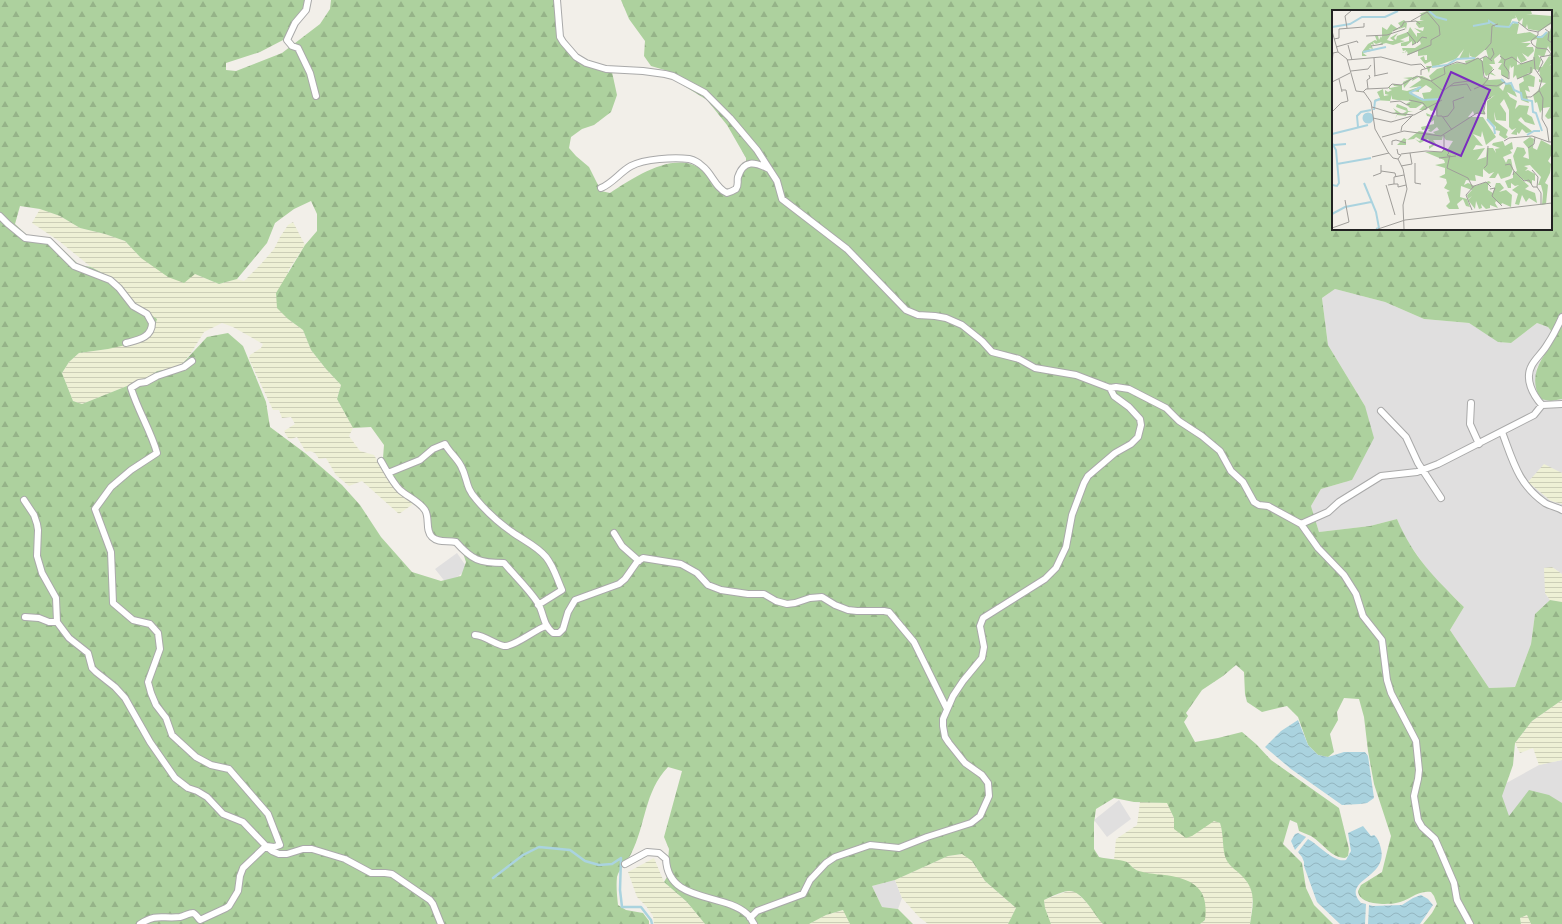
<svg xmlns="http://www.w3.org/2000/svg" width="1562" height="924" viewBox="0 0 1562 924" font-family="'Source Sans 3',sans-serif">
	<style>
		.residential { fill: #e0dfdf }
		.farmland { fill: url(#farmland-rules) }
		.forest { fill: url(#forest-firs); fill-rule: evenodd }
		.water { fill: url(#water-waves) }
		.lines { fill: none; stroke-linecap: round; stroke-linejoin: round }
		.stream { stroke: #aad3df; stroke-width: 2.5 }
		.minor-casing { stroke: #a9a9a9; stroke-width: 8 }
		.minor { stroke: #fff; stroke-width: 6 }
		.inset-river { fill: none; stroke: #aad3df; stroke-width: 2 }
		.inset-road { fill: none; stroke: #9f9d99; stroke-width: 1 }
		.view { fill: #7b2cbf; fill-opacity: 0.15; stroke: #7b2cbf; stroke-width: 2 }
		.inset-edge { fill: none; stroke: #222; stroke-width: 2 }
	</style>
	<defs>
		<pattern id="farmland-rules" width="6" height="5" patternUnits="userSpaceOnUse"><rect width="6" height="5" fill="#eef0d5"/><path d="M0 2.5h6" fill="none" stroke="#ccceb7"/></pattern>
		<pattern id="forest-firs" width="22" height="20" patternUnits="userSpaceOnUse"><rect width="22" height="20" fill="#add19e"/><path d="M5 1l3.5 6h-7zM16 11l3.5 6h-7z" fill="#95b388"/></pattern>
		<pattern id="water-waves" width="16" height="10" patternUnits="userSpaceOnUse"><rect width="16" height="10" fill="#aad3df"/><path d="M0 5q4-4 8 0t8 0" fill="none" stroke="#92b5bf"/></pattern>
	</defs>
	<rect width="100%" height="100%" fill="#f2efe9"/>
	<path class="residential" d="M1335 289 1385 302 1424 319 1469 323 1499 342 1511 343 1537 323 1548 327 1556 337 1536 369 1551 401 1562 399V473L1528 482 1551 501 1562 504V574L1552 567 1545 593 1550 600 1535 614 1531 644 1515 687 1489 688 1450 630 1464 607 1430 573 1405 538 1397 519 1370 526 1319 532 1311 506 1321 489 1352 480 1365 406 1328 345 1322 298Z
		M457 553 468 569 447 584 435 569Z
		M1562 760V868L1501 825V786L1539 765Z
		M1119 800 1131 819 1107 837 1094 820Z
		M895 880 902 898 898 909 882 907 872 886Z"/>
	<path class="farmland" d="M40 209 60 216 80 228 105 234 125 241 141 258 195 274 219 284 237 279 244 281 261 264 274 249 280 237 288 225 293 222 305 245 288 271V319L303 330 311 350 326 369 341 385 337 399 353 428 349 436 360 451 374 455 390 482 402 496 413 504 399 514 362 481 349 486 336 475 326 458 319 459 315 453 310 451 306 452 297 437 291 439 288 438 284 431 295 424 291 417 282 418 279 410H273L249 359 250 355 261 348 263 344 233 327 222 323 204 332 191 353 182 364 176 368 157 371 147 378 82 404 73 401 62 373 69 362 79 353 108 349 137 305 114 279 91 267 59 241 32 223Z
		M1544 464 1562 473V504L1551 501 1528 482Z
		M1552 567 1562 574V602L1550 600 1545 593 1544 568Z
		M1562 700V760L1539 765 1533 748 1520 753 1515 743 1532 721Z
		M1140 802 1168 803 1174 818V829L1204 826 1214 821 1220 823 1223 832 1224 846 1231 866 1242 875 1250 886 1253 896 1250 924H1200L1205 920 1154 875 1137 871 1127 862 1114 860 1116 839 1137 825Z
		M963 854 972 861 985 881 1016 908 1008 924H928L919 917 902 898 895 880 948 856Z
		M654 858 664 882 687 902 705 924H654L653 916 646 906 637 897 628 872Z
		M1068 891 1076 892 1088 904 1103 924H1051L1045 908 1044 900Z
		M844 910 850 924H809L826 915Z
		M1527 915 1531 924H1521L1520 918Z"/>
	<path class="forest" d="M0 0H306L307 5 285 39 260 52 226 63V70L236 71 282 53 320 24 330 9 331 0H555L560 41 583 64 612 72 617 95 611 112 594 125 582 129 571 137 569 148 576 156 589 167 601 191 610 193C633 178 677 148 703 171 713 180 715 192 729 196L736 191 740 177 746 168V158L727 125 707 100 681 84 668 71 651 66 644 56 645 41 629 19 621 0H1562V399L1551 401 1540 399C1527 373 1543 358 1556 337L1548 327 1537 323 1511 343 1498 342 1469 323 1424 319 1385 302 1335 289 1322 298 1328 345 1365 406 1374 438 1352 480 1321 489 1311 506 1319 532 1370 526 1397 519C1413 557 1435 578 1464 607L1450 630 1489 688 1515 687 1531 644 1535 614 1550 600 1562 602V700L1532 721 1515 743 1513 765 1502 796 1509 816 1529 790 1549 795 1562 803V924H1531L1527 915 1520 918 1521 924H1423L1432 913 1437 904 1434 896 1431 892C1417 890 1409 901 1396 903 1385 905 1359 905 1358 891L1361 885 1382 872 1391 836 1374 784 1368 751 1364 717 1359 699 1344 698 1337 712 1338 720 1330 734 1334 752 1328 757 1318 755 1308 745 1298 717 1287 706 1262 712 1247 702 1245 694 1244 672 1236 665 1223 676 1202 690 1186 713 1188 716 1184 722 1195 742 1218 738 1242 732 1256 744 1271 760 1339 808 1349 849 1348 856 1345 858C1331 858 1323 843 1311 836 1307 834 1303 833 1299 831L1297 823 1290 820 1283 844 1302 863 1306 888 1314 905 1333 924H1250C1253 905 1257 890 1241 875 1235 869 1230 867 1226 859 1222 850 1224 835 1220 823L1214 821 1192 836 1186 838 1174 829V818L1167 803 1134 802 1114 798 1096 809 1094 823V849L1099 857C1107 859 1119 859 1127 862 1131 865 1134 870 1139 871 1152 875 1164 874 1176 877 1201 883 1208 896 1205 920L1200 924H1103C1094 915 1082 889 1068 891 1060 892 1051 897 1044 900L1045 908 1051 924H1008L1016 908 985 881 972 861 962 854 948 856 895 880 872 886 882 907 898 909 913 924H850L843 910 826 915 809 924H705L687 902 664 882 670 872 668 861 669 849 664 837 682 771 668 767C644 792 646 825 631 854 627 861 619 869 617 877 616 886 617 896 618 905L626 910 643 913 649 921V924H0ZM1333 11H1551V229H1333ZM311 201 317 214V231L305 245 276 293 277 308 288 319 303 330 311 350 326 369 341 385 337 399 353 428 371 427 384 445 383 458 393 477 429 515 431 531 434 537 460 544 466 562 461 576 441 581 412 572 381 537 360 505 342 485 305 453 270 427 266 402 243 346 228 333 207 337 182 364 176 368 157 371 147 378 82 404 73 401 62 373 69 362 79 353 108 349 144 341 155 326 157 319 137 305 114 279 91 267 79 265 56 243 49 239 28 236 15 224 20 206 40 209 60 216 80 228 105 234 125 241 141 258 168 277 184 283 195 274 219 284 237 279 267 243 275 223 294 209Z"/>
	<path class="water" d="M1298 720 1308 745 1318 755 1328 757 1344 752H1365L1368 756 1374 798 1367 803 1360 804 1342 805 1291 769 1265 747 1281 731Z
		M1363 826 1371 836 1374 835C1378 838 1380 844 1381 849 1388 878 1340 880 1361 903L1366 904 1365 924H1340L1317 902 1304 866V862L1302 857 1298 852 1308 839C1319 845 1334 863 1346 860L1351 851 1348 833Z
		M1298 833 1306 837 1295 850 1291 841 1295 834Z
		M1421 895 1428 899 1433 905 1420 924H1368L1369 905 1373 906 1402 905 1413 898Z"/>
	<g class="lines">
		<path class="stream" d="M493 878 523 855 539 847 570 850 585 861 599 865 612 864 621 858 620 890 622 907H641L651 920 652 924"/>
		<defs>
			<path id="minor" d="M308 0 306 10 295 23 287 40 292 46 298 48 310 73 316 96
				M557 0 560 37 563 42 576 57 586 63 606 69 643 71 665 74 673 76 705 93 730 118 757 150 777 181 782 199 847 249 906 310 918 315 935 316 946 318 962 325 982 341 992 352 1019 359 1035 368 1076 375 1110 388 1116 387 1129 389 1166 408 1179 421 1202 436 1220 451 1231 471 1243 482 1254 502 1259 505 1268 506 1301 524 1318 548 1344 575 1356 594 1363 616 1382 640 1387 680 1391 693 1416 741 1419 770 1418 779 1414 796 1418 820 1422 827 1435 839 1439 848 1454 883 1457 900 1470 924
				M601 188C613 183 620 172 631 166 644 159 674 157 689 159 693 160 699 163 702 166 712 173 715 188 727 193 730 192 733 191 736 189 739 185 737 181 738 177 744 159 755 162 769 169
				M0 216 8 224 25 238 49 241 74 266 110 280 119 288 133 306 147 314 152 323C152 338 137 340 126 343
				M1562 317C1558 326 1553 336 1547 345 1543 352 1536 358 1532 365 1524 379 1533 395 1542 405L1562 404
				M1471 403 1470 424 1479 444
				M1381 411 1406 437 1418 463 1441 498
				M1502 432C1513 461 1518 484 1545 503 1550 506 1557 507 1562 510
				M381 461C387 471 392 482 400 490 408 497 419 501 425 510 430 518 425 530 432 537 438 543 448 540 456 542 472 560 479 563 504 563 515 576 528 588 538 603 544 614 543 625 553 633H559L563 629 568 612 575 600 619 584 625 579 637 562 643 558 681 564 697 573 708 585 721 590 748 594H764L776 601 787 604 795 603 810 598 822 597 835 605 848 610 857 611H884L889 612 914 642 947 709
				M388 473 420 460 433 449 445 444C449 452 457 458 461 466 468 479 465 487 476 499 486 511 499 523 512 532 523 540 537 546 546 557 554 567 557 579 562 590L538 605
				M24 500 34 515 37 524 38 530 37 556 42 573 56 598 57 622 69 638 88 653 92 668 96 672 115 687 125 698 150 742 175 778 188 788 197 791 207 797 223 814 243 822 266 846 272 851 279 854H287L303 849H312L345 859 371 873H385L392 874 430 900 433 904 441 924
				M1301 524 1328 512 1339 502 1381 476 1417 472 1438 464 1534 415 1542 405
				M614 533 622 546 639 561
				M25 617 39 618 49 622H57
				M475 635C486 636 494 644 504 646 514 647 536 629 546 626
				M625 864 647 852 659 853 666 859C668 904 723 892 747 914 750 916 752 921 754 924
				M750 918 757 911 803 894 810 880 826 863 835 857 870 845 899 848 927 837 971 823 980 816 989 796 988 783 982 775 965 763 949 743 945 737 943 726V719L953 696 963 681 982 658 984 647 980 626 983 618 1045 579 1056 568 1066 547 1072 515 1084 483 1088 476 1115 453 1131 444 1138 437 1141 425 1140 419 1129 407 1114 396 1110 388
				M140 924C157 913 162 919 180 917 184 916 190 913 193 913 195 913 198 918 200 920L226 908 229 906 238 891 240 876 243 868 266 846 274 847 280 845 268 814 229 769 211 765 196 757 172 735 166 718 156 705 151 693 148 682 160 649 158 633 150 624 133 620 113 603 111 552 95 509 111 487 131 470 157 453C151 431 138 411 131 388L139 383 146 382 157 376 184 367 192 361"/>
		</defs>
		<use href="#minor" class="minor-casing"/>
		<use href="#minor" class="minor"/>
	</g>
	<g transform="translate(1332 10)">
		<rect width="220" height="220" fill="#f2efe9"/>
		<path d="M95 1H199L200 4H194L220 6 219 14 207 21 196 19 195 14 194 18 190 15 191 8 187 12 183 5 184 8 180 9 178 15 185 12 187 14 185 24 198 22 207 27 218 21 220 14 219 42 216 36 212 47 206 45 209 50 207 57H210L217 46 219 47 217 45 220 42V53L217 56 220 54V108L216 109 213 106 218 97 211 98 208 103 205 92 203 93 201 85 214 73 207 72V69L209 70 207 60 201 59 200 63H195L203 67 202 77 196 76 198 82 193 80 197 93 189 90 187 74 192 71 191 67 185 69 184 65 181 68 182 56 179 58 178 55 176 69 169 65V60L166 59 170 53H166L169 49 168 44 162 49 163 54H157L161 58 159 62 164 66 158 64 154 66 151 60V67L157 70 171 69 173 72 167 77 171 81 174 73 180 75 185 87 175 82 178 87 185 91 183 99 187 95 197 96 195 104 200 107 203 115 193 112 189 107 186 110 201 122 194 123 190 119 187 124 185 122V125L179 124 184 118 180 120 177 117V100L172 89 168 94 174 103V111L164 110 162 102V103L163 111 176 120 174 125 176 127 173 129 167 125 168 121 163 120 164 117 155 109V91L163 85 151 92 153 104H142L141 101 136 107H151L164 127 154 135 150 121 149 127 141 124 151 136 144 135 141 140 153 138 145 150 154 147 155 138H161L164 143 163 139 168 138 160 135 161 133 171 131 173 136 180 132 181 139 178 140 180 143 171 147 174 153 176 149H179L181 159 178 166 169 169 166 163 163 168H157L162 162 157 164 151 159V167L143 165 144 171 134 170 132 175 136 173 143 176 157 171 159 173 156 174V180L161 183 164 173H168L172 178 167 182 174 180 180 185 179 197 170 193 169 195 164 191 163 193 166 198 158 195V198L154 199 149 194 150 198 147 199 144 191 143 199 136 190 140 186 136 189 135 185 140 180 129 176 128 187 135 189 138 197 134 196 131 189 125 194 127 199H117L114 196 118 192 115 182 118 181 112 178 115 173 114 169 107 167 113 164V158L103 155 113 153 112 150 93 142H110L112 138 116 139 121 131 114 130 111 126 110 130H101L104 134 97 139V136L100 135 96 129 88 133 83 129 87 131 89 130 84 127 82 129 74 130V135H65L72 128 75 130 87 121 103 124 101 122 107 120 105 117 99 122 96 121 98 119 90 120 89 117 102 114V110L96 114 100 107 95 106 94 103 101 106 104 105V100L99 101 96 97 94 100H87L92 95 90 94 84 98H78L74 94 79 91 65 90 60 89V85L58 91 42 90 48 88 45 82 51 79 52 86 57 85 53 84V80L56 82 60 80 57 79V75L58 78 67 76H62L61 74 70 75V80L75 81 90 76 77 78 89 70 87 67 80 71 81 67 72 78 71 72 77 69 71 68 90 66 99 70 97 66 105 59 125 53 134 54 133 51 146 48 151 51V47H156L154 39 143 48 138 46V42L137 49H127L132 39 124 49 98 58 97 63 94 56H100L99 51 93 54 88 48 92 46 93 50H95V45L86 46V41L76 45 75 41 73 43H71L70 42 73 43 74 40 71 41 70 38H83L89 34 88 31 80 35V31L74 36H69V33L77 31V26L68 30 73 31 61 35 54 33 47 35 50 32 44 34 41 32 42 35 39 34 41 39 37 38 39 41 31 43 35 46H30V42L36 34 43 30 45 31 43 26H46L47 30 49 26 50 28V17L55 20 59 14 66 19 69 17 66 13 72 10 75 13 74 20 73 17 61 21 55 30 58 31H62L58 28 66 23 62 28 64 30 65 26 76 22 78 17 85 27V23H89L82 18 91 21 92 17 87 18 84 14 85 11H92L88 10 89 4H87ZM205 29 201 50 185 55V46L189 53 195 50 190 43 196 47 202 41 201 37H194L199 33H189ZM94 75 100 79 98 82 90 83 92 89 80 84V81L87 82V80ZM65 94 75 98 76 101H81L76 102 74 106 65 105 63 109 65 104H60L64 102 61 98 70 104 75 101 64 97ZM198 127 202 129 201 138 205 140 209 130 220 136V144L216 151 219 154 218 163 213 173 216 175 214 194 210 195 211 183 209 175H206L209 167 198 155 192 156 196 158 193 161 196 160 203 164V171L200 170V174L188 168 197 176 193 179 203 183 205 193 197 188 194 192 190 185 187 195 183 194 186 184 180 180 187 175 183 176 179 173V178H176L173 171 181 168V163L185 161 181 146 185 137 192 138 194 143 191 147 197 149 196 138 191 132Z" fill="#add19e" fill-rule="evenodd"/>
		<path d="M30.5 108a5.5 5.5 0 1 1 11 0a5.5 5.5 0 1 1-11 0Z" fill="#aad3df"/>
		<path class="inset-river" d="M97 1 104 7 115 10M141 16 157 13V11L164 15M163 16 177 17 181 12 186 13M0 17 18 14 30 7H53L66 1M205 27H210L215 22M31 42 54 37M100 57 115 55 125 49 143 48M169 69 174 74 179 73 182 80 189 83 190 89 200 91 201 102 204 103 210 121M77 83 89 77M78 83 91 90 108 89M42 100 43 91 48 89M155 109 162 117 163 124M26 117 25 106 29 102 39 100M0 124 36 115M195 125 202 121H208M0 133 4 140 7 173 5 176 0 175V180M2 135 14 134M5 154 39 148M32 173 44 202 47 218 44 219M0 204 13 197 39 192"/>
		<path class="inset-road" d="M186 12 196 20 206 22 220 12M15 18 13 6 19 1M213 19 217 22 216 30 220 33M0 21 6 42 15 49 24 81 32 82 39 92 43 119 56 142 61 148 66 149 71 159 75 179 71 195 72 219M61 21 70 16 72 12 84 11 88 14M75 22 84 33 80 35M206 22V25L199 31 200 34 205 38 215 39 220 45M34 26 55 25 73 19M2 29 7 28V19L32 17V13M85 33 90 27 95 28M16 35 20 50M39 36 51 34M4 37 25 31 26 33M153 40 159 33 160 16 166 14M75 45 99 35V30L108 25 107 16 95 2 79 11M168 46 173 50 180 47 189 54 201 50M202 47 203 59 210 69 207 80 211 88 210 109 215 118 217 132H220M42 48 43 66M148 49 154 46 160 51M15 50 49 47 79 55 89 54 93 58M158 50 162 44 160 38M0 54 1 43 6 42M19 61 36 59 39 55M206 62 211 52 208 47 219 45M89 65V60L99 57M170 65 177 69V62L172 55 173 50M42 66 56 63M7 69 10 82M156 69 157 64 162 59M185 69 199 63V57M99 71 111 81 122 73 137 71M0 72 18 63M151 75 165 76 173 72M118 76 135 74 139 81M36 79 35 70 38 68 37 65M31 82 34 79 56 78 60 74 69 75 85 66 99 71 113 64 112 57 125 52 134 54 146 48 150 51 152 67 156 69 151 75 142 79M194 87H199L207 81M77 90 91 93 95 98 110 90M58 92 68 91 75 95 78 94M105 94V106H110L120 120M40 97 60 103 82 105 95 98M152 100 154 90 159 87M0 102 9 93 16 91 14 80H10M111 107 116 106 122 98 121 91 132 87M41 108 59 112 80 106M69 121 70 116 81 105M112 125V138M50 127 72 121 109 126 145 103 153 104 151 100M172 131 177 128 200 126 217 132M60 135V131L64 130 74 133M196 138 202 134 203 127M65 139 66 144 69 145 66 149M69 144 94 141 110 142 113 138 117 143 115 145 117 146M118 145 115 158 136 168 141 178M40 147 57 143M107 148 124 146M83 153V173L89 174M173 155 178 154 182 161M69 156 80 154 78 143M152 158 155 155 156 136M200 160 206 167 205 177 209 183V195M49 161 63 163 64 167M181 165 182 161 192 171 197 170 201 177H205M41 166 49 163V155M62 174H66V177L74 175M54 175 63 205M56 175 62 174V167L72 165M158 179 163 178 160 186 170 196M140 200 134 185 142 176 154 172 159 177M0 218 17 212 13 190M46 219 73 210 220 193"/>
		<path class="view" d="M119 62 158 80 129 146 90 129Z"/>
		<rect width="220" height="220" class="inset-edge"/>
	</g>
</svg>
